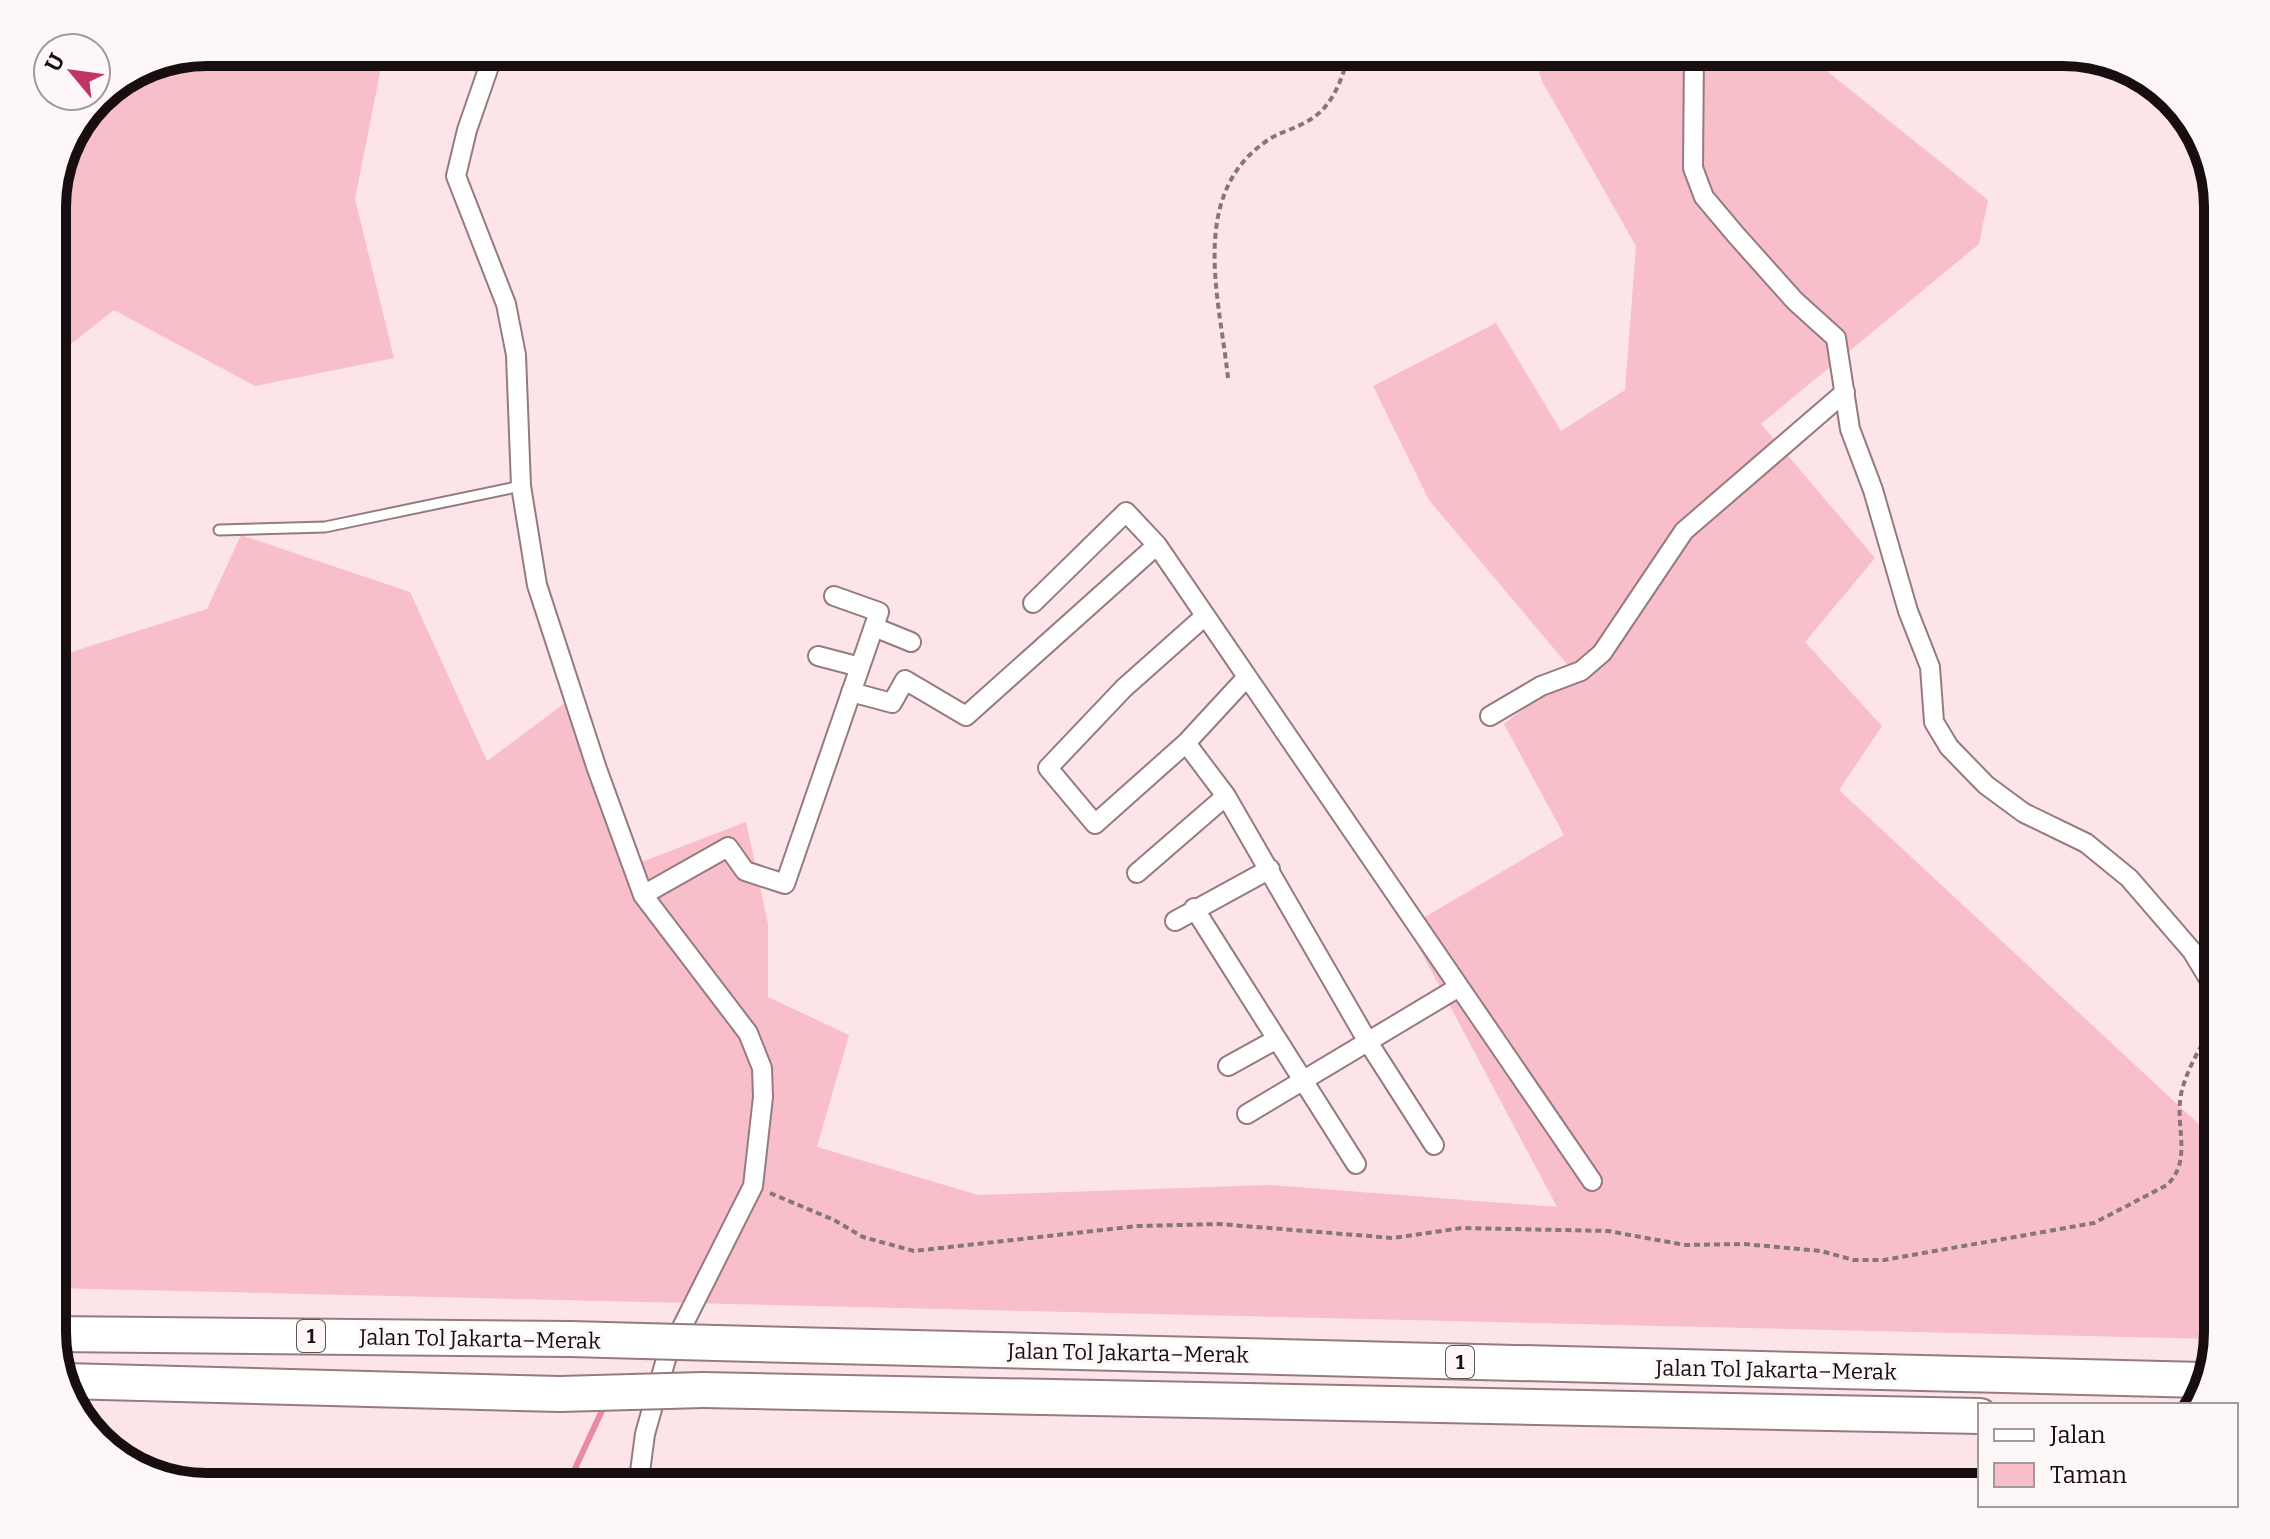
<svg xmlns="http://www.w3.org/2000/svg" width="2270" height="1539" viewBox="0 0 2270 1539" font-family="Bitter,serif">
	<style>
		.green { fill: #f8bec9 }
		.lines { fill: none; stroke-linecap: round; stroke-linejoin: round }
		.stream { stroke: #e88ba0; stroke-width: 6 }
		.lane-casing { stroke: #957b80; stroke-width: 13 }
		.street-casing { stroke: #957b80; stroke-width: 22 }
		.highway-casing { stroke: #957b80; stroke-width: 38 }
		.path { stroke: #867679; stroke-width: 4; stroke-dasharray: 6 4; stroke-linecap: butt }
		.lane { stroke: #fff; stroke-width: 9 }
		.street { stroke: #fff; stroke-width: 18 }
		.highway { stroke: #fff; stroke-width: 34 }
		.highway-bridge-casing { stroke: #957b80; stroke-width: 38; stroke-linecap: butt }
		.highway-bridge { stroke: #fff; stroke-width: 34 }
		.labels { text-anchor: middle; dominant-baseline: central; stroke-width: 7; stroke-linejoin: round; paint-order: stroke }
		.shield { fill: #fdf7f7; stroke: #5d5455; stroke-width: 2 }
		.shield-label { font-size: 20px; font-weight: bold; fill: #180e10 }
		.street-label { font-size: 22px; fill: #180e10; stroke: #fdf7f7 }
		.rim { fill: none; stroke: #180e10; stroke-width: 10 }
	</style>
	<rect width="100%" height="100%" fill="#fce4e8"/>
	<path class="green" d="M207 52H384L355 199 394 358 255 386 114 310 52 359C52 250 28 121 147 64 164 56 188 56 207 52Z
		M1531 52H1803L1988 200 1979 244 1761 424 1875 558 1805 642 1882 726 1839 790 2218 1142 2216 1339 52 1288V636L62 655 207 609 241 535 410 592 487 761 569 700 623 869 746 822 768 924V997L849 1035 817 1147 978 1195 1269 1185 1557 1207 1408 927 1564 835 1504 724 1572 670 1429 500 1373 386 1496 323 1561 431 1625 390 1636 246 1543 83Z"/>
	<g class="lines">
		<path class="stream" d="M554 1487 572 1475 606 1402"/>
		<defs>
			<path id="lane" d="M219 530 325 527 521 486"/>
			<path id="street" d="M494 52 467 130 456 176 506 304 516 355 521 486 537 585 597 769 643 895 748 1033 762 1068 763 1097 753 1186 666 1359 645 1434 638 1487
				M1694 52 1693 168 1704 197 1736 235 1795 301 1836 338 1850 429 1873 490 1908 611 1930 667 1934 722 1949 747 1986 785 2024 813 2086 843 2129 878 2192 951 2218 994
				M1157 545 1592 1181
				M1205 616 1124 688 1048 768 1095 824 1186 743 1247 677
				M874 627 911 642
				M818 656 860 667
				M851 692 892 703 905 680 966 716 1157 545 1126 512 1033 603
				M1490 716 1541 686 1581 671 1602 653 1684 531 1845 392
				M1186 743 1226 796 1368 1042 1434 1145
				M1137 873 1226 796
				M643 895 728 847 745 871 785 884 879 612 834 596
				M1194 908 1356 1164
				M1175 921 1270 869
				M1228 1066 1277 1039
				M1247 1114 1459 987"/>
			<path id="highway" d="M52 1334 570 1339
				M716 1343 2203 1380
				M64 1381 560 1394
				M703 1390 1980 1416"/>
		</defs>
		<use href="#lane" class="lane-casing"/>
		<use href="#street" class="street-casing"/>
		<use href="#highway" class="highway-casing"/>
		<path class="path" d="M1228 378C1220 300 1187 194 1268 140 1280 132 1294 129 1306 122 1334 107 1341 80 1350 52
			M770 1193 834 1220 863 1237 914 1251 1138 1226 1219 1224 1393 1238 1462 1228 1608 1231 1685 1245 1744 1244 1821 1251 1854 1260H1884L2094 1223 2167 1185C2194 1159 2173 1124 2182 1090 2189 1064 2204 1041 2218 1018"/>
		<use href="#lane" class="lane"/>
		<use href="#street" class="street"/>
		<use href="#highway" class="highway"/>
		<defs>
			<path id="highway-bridge" d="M570 1339 716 1343
				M560 1394 703 1390"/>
		</defs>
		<use href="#highway-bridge" class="highway-bridge-casing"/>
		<use href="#highway-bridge" class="highway-bridge"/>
	</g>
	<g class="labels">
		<g class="shield">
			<rect x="297" y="1320" width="28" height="32" rx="6"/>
			<rect x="1446" y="1346" width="28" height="32" rx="6"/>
		</g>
		<g class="shield-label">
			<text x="311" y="1336">1</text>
			<text x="1460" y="1362">1</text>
		</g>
		<g class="street-label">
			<text transform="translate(480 1339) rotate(1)">Jalan Tol Jakarta–Merak</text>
			<text transform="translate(1128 1353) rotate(1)">Jalan Tol Jakarta–Merak</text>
			<text transform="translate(1776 1370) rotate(1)">Jalan Tol Jakarta–Merak</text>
		</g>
	</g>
	<path d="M0 0H2270V1539H0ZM207 66H2063A141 141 0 0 1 2204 207V1332A141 141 0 0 1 2063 1473H207A141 141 0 0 1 66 1332V207A141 141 0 0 1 207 66Z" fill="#fdf7f7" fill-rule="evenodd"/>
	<path class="rim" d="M207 66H2063A141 141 0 0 1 2204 207V1332A141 141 0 0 1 2063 1473H207A141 141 0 0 1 66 1332V207A141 141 0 0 1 207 66Z"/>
	<rect x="1978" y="1403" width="260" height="104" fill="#fdf7f7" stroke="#a19a9b" stroke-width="2"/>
	<rect x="1994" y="1429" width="40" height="12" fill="#ffffff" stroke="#a19a9b" stroke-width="2"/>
	<text x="2050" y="1443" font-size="24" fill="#180e10">Jalan</text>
	<rect x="1994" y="1463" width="40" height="24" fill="#f8bec9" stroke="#a19a9b" stroke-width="2"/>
	<text x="2050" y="1483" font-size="24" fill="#180e10">Taman</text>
	<g transform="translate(72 72) rotate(299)"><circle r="38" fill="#fdf7f7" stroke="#a19a9b" stroke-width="2"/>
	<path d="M0-6L14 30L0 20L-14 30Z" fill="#c23463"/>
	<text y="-12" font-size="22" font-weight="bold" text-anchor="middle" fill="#180e10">U</text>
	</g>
</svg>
